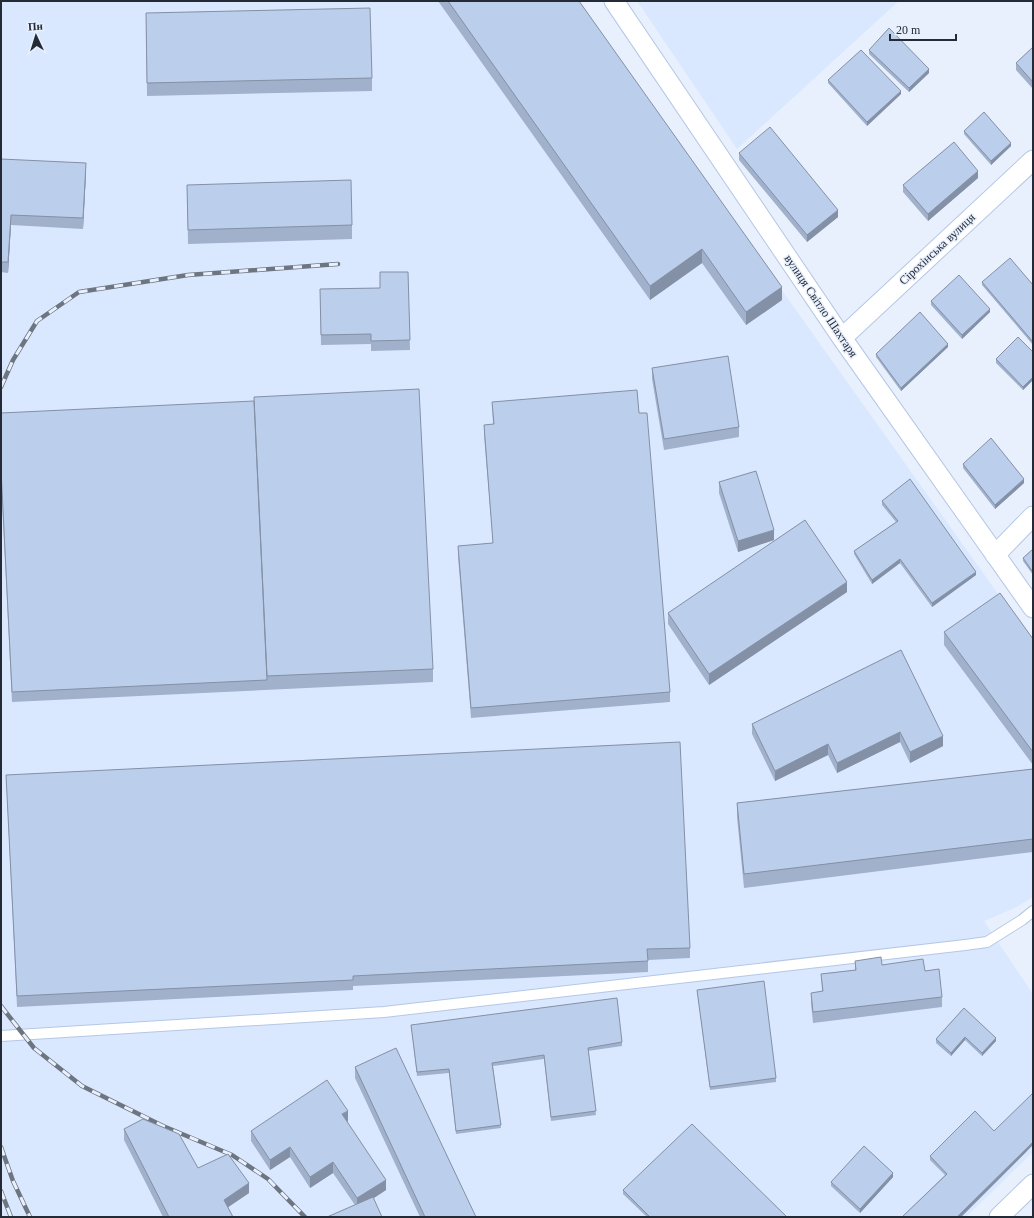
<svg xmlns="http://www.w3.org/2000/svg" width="1034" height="1218" viewBox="0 0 1034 1218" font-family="Georgia,serif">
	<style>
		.built { fill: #dae8ff }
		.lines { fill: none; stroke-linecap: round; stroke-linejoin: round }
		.lane-casing { stroke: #b4c7e5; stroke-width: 12 }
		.street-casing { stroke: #b4c7e5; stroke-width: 21 }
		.lane { stroke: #fff; stroke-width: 10 }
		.street { stroke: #fff; stroke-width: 19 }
		.rail-casing { stroke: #6d7581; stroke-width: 4.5 }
		.rail { stroke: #e8f0fd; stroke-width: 3; stroke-dasharray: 9; stroke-linecap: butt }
		.wall { fill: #a1b1cb }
		.shaded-wall { fill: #8390a5 }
		.building { fill: #bbceec; stroke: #8390a5 }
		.labels { text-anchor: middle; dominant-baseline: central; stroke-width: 3; stroke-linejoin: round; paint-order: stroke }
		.street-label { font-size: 12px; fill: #242b36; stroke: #e8f0fd }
	</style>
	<rect width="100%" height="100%" fill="#e8f0fd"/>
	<path class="built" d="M1 1H576L1033 643V897L1015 908 984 921 1033 994V1152L966 1217H1Z
		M637 1H899L737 149Z"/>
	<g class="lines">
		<defs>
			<path id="lane" d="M1 1036 384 1012 965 945 987 942 1022 920 1033 911"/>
			<path id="street" d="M614 1 842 338 1033 608
				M842 338 1033 160
				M995 555 1033 516
				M999 1217 1033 1184"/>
		</defs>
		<use href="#lane" class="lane-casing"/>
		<use href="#street" class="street-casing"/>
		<use href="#lane" class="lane"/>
		<use href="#street" class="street"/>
		<defs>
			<path id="rail" d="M1 387 13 360 37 321 79 292 188 275 338 264
				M1 1006 34 1048 82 1086 163 1126 232 1155 268 1179 305 1217
				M1 1147 13 1181 30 1217
				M1 1191 11 1217"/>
		</defs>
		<use href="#rail" class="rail-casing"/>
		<use href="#rail" class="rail"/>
	</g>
	<path class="wall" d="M438 1H579L782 300 746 325 702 263 650 300Z
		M146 13 372 78V91L147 96Z
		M1033 47V89L1016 70V63Z
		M869 50 929 73 909 92 869 54Z
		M828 80 901 94 867 126 828 83Z
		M964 131 1011 146 991 165 964 134Z
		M739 153 838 217 807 242 739 160Z
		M1 159 86 173 83 229 11 225 8 273 1 272Z
		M978 178 928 221 903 192V185Z
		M187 185 352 225V239L188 244Z
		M408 272 410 350 371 351V344L321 345 320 289 380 288Z
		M982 282 1033 285V345L982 285Z
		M931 301 990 312 962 339 931 305Z
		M948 347 901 391 876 357V354Z
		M1033 352V380L1023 390 996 363V359Z
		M652 368 739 427V437L664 450 652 379Z
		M492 402 639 413 670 692V702L471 718 458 556V546L493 543 484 435V425L493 424Z
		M1 413 433 669V682L12 702 1 480Z
		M963 464 1024 483 995 509 963 468Z
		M719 482 774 540 738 552 719 493Z
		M882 501 976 575 932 607 900 563 872 584 854 554V551L896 522 882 505Z
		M1033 549V575L1023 561V558Z
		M847 592 709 685 668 624V613Z
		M944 632 1033 639V765L944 645Z
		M901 650 943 746 910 763 900 742 837 773 828 755 775 781 752 734V724Z
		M1033 769V852L744 888 737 817V803Z
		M6 775 690 948V958L648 960V972L353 986V990L17 1007Z
		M855 961 925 971 942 997V1007L813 1023 811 1003V993L822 991 821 974 855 970Z
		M697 990 776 1078V1082L710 1090Z
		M964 1008 996 1041 982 1056 965 1040 951 1056 936 1043V1039Z
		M411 1025 622 1042V1046L588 1051 596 1115 551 1121 544 1059 493 1066 501 1128 456 1134 449 1073 417 1076Z
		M355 1067 476 1217H420L355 1078Z
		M348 1121 347 1122 386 1190 374 1198 355 1205 333 1173 310 1188 290 1157 270 1170 251 1141V1131Z
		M124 1129 198 1168 249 1193 228 1207 233 1217H163L124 1140Z
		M994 1131 1027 1151 961 1217H902L945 1175 930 1160V1156Z
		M893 1177 860 1213 831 1186V1182Z
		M623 1190 787 1217H647L623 1194Z"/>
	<path class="shaded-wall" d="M929 69V73L909 92V88Z
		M901 91V94L867 126V122Z
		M1011 143V146L991 165V161Z
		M86 163V173L83 229V218Z
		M978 171V178L928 221V214Z
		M838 210V217L807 242V235Z
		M11 215V225L8 273V262Z
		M702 249V263L650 300V286Z
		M782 287V300L746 325V312Z
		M990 309V312L962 339V335Z
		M948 344V347L901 391V388Z
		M1033 377V380L1023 390V387Z
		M1024 479V483L995 509V505Z
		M774 530V540L738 552V541Z
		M900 559V563L872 584V580Z
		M976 572V575L932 607V603Z
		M847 582V592L709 685V674Z
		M900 732V742L837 773V763Z
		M943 736V746L910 763V752Z
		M828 744V755L775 781V771Z
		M965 1037V1040L951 1056V1053Z
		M996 1038V1041L982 1056V1053Z
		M348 1111V1121L342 1125V1114Z
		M1033 1142V1145L961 1217H957Z
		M290 1147V1157L270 1170V1160Z
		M333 1162V1173L310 1188V1177Z
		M893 1173V1177L860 1213V1209Z
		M386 1180V1190L357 1209V1198Z
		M249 1183V1193L224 1210V1200Z"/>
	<path class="building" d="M448 1H579L782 287 746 312 702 249 650 286Z
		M370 8 372 78 147 83 146 13Z
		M889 28 929 69 909 88 869 50Z
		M1033 47V82L1016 63Z
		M861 50 901 91 867 122 828 80Z
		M984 112 1011 143 991 161 964 131Z
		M770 127 838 210 807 235 739 153Z
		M954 142 978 171 928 214 903 185Z
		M1 159 86 163 83 218 11 215 8 262H1Z
		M351 180 352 225 188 230 187 185Z
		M1010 258 1033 285V342L982 282Z
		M380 272H408L410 340 371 341V334L321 335 320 289 380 288Z
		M959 275 990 309 962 335 931 301Z
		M920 312 948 344 901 388 876 354Z
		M1018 337 1033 352V377L1023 387 996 359Z
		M728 356 739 427 664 439 652 368Z
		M419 389 433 669 267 676 254 397Z
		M637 390 639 413H647L670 692 471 708 458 546 493 543 484 425 494 424 492 402Z
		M254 401 267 680 12 692 1 469V413Z
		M991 438 1024 479 995 505 963 464Z
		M756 471 774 530 738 541 719 482Z
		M910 479 976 572 932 603 900 559 872 580 854 551 898 521 882 501Z
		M805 520 847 582 709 674 668 613Z
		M1033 549V572L1023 558Z
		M1000 593 1033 639V752L944 632Z
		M901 650 943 736 910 752 900 732 837 763 828 744 775 771 752 724Z
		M680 742 690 948 647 949 648 961 353 976V980L17 996 6 775Z
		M1033 769V839L744 874 737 803Z
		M881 957 882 965 923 959 925 971 939 969 942 997 813 1012 811 993 823 991 821 974 856 970 855 961Z
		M764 981 776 1078 710 1087 697 990Z
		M617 998 622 1042 588 1048 596 1111 551 1117 544 1055 492 1063 501 1125 456 1131 449 1069 417 1072 411 1025Z
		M964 1008 996 1038 982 1053 965 1037 951 1053 936 1039Z
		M396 1048 476 1217H425L355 1067Z
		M327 1080 348 1111 342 1114 386 1180 357 1198 333 1162 310 1177 290 1147 270 1160 251 1131Z
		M1033 1093V1142L957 1217H902L947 1174 930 1156 975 1111 994 1131Z
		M143 1119 179 1134 198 1168 228 1154 249 1183 224 1200 233 1217H169L124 1129Z
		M692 1124 787 1217H650L623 1190Z
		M864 1146 893 1173 860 1209 831 1182Z
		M373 1197 382 1217H327Z"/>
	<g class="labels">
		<g class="street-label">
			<text transform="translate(937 249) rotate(-43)">Сірохінська вулиця</text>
			<text transform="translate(821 306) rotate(56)">вулиця Світло Шахтаря</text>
		</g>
	</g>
	<rect width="1034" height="1218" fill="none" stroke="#242b36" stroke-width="4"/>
	<g transform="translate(36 36) rotate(356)" stroke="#e8f0fd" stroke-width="3" paint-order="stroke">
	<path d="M0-3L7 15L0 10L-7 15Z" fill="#242b36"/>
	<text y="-6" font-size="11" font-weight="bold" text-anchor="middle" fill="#242b36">Пн</text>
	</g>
	<path d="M890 34v6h66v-6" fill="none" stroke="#242b36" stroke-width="2"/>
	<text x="896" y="34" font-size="12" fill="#242b36" stroke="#e8f0fd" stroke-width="3" paint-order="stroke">20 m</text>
</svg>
